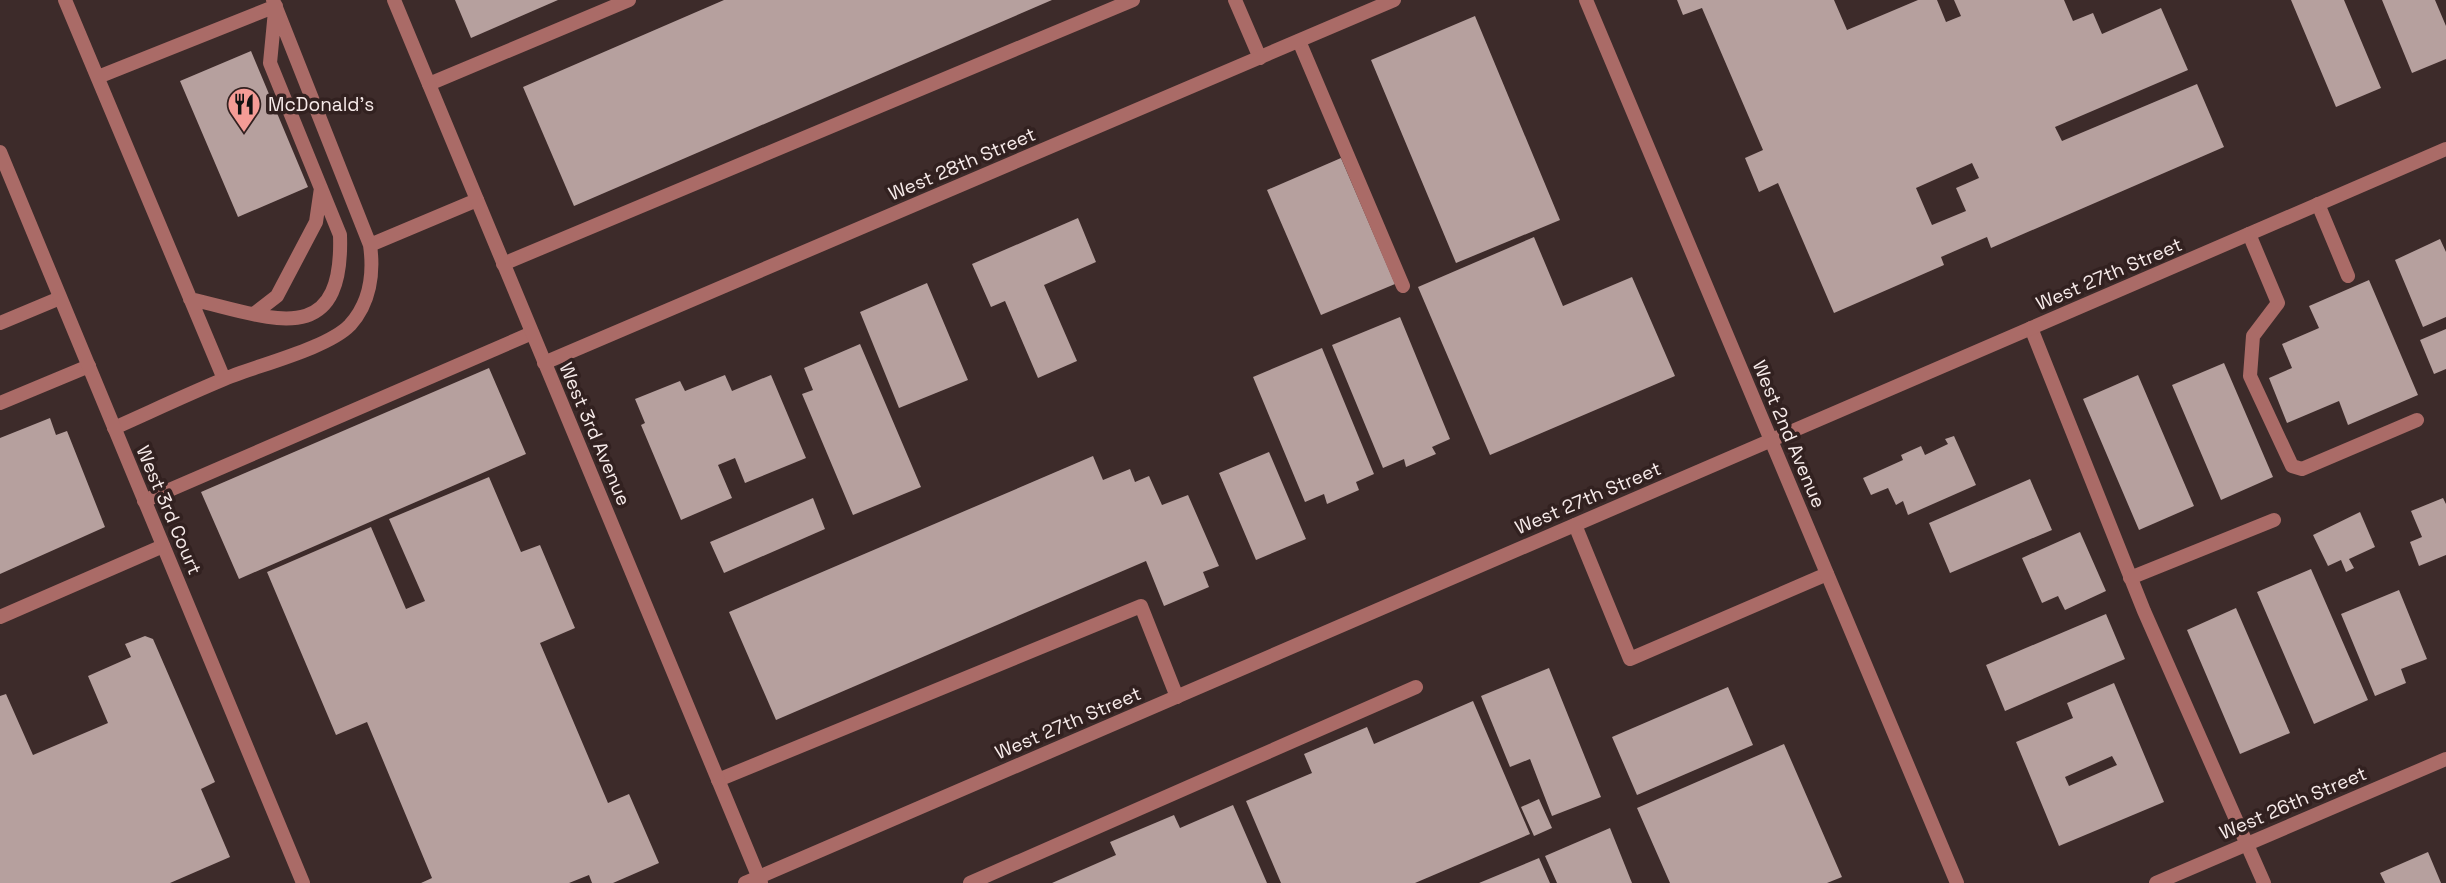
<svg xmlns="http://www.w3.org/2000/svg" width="2446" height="883" viewBox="0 0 2446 883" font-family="'Space Grotesk',sans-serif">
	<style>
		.building { fill: #b6a09e; fill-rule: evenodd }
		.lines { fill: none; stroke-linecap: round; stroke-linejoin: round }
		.lane { stroke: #aa6b67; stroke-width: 14 }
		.street { stroke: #aa6b67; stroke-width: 14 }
		.labels { text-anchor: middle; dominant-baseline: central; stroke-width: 7; stroke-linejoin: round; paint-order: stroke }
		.poi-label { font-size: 19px; fill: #f7ebea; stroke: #322120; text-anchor: start }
		.street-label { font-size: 19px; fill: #f7ebea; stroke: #322120 }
	</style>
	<rect width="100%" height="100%" fill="#3d2b2a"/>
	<path class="building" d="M455 0H558L471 38Z
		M724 0H1052L574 206 523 87Z
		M1677 0H1834L1847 30 1918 0H1937L1946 22 1961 16 1954 0H2064L2073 21 2093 13 2102 34 2161 8 2188 70 2055 127 2062 141 2197 84 2224 147 1991 248 1987 237 1941 257 1944 265 1834 313 1778 183 1759 192 1745 158 1763 150 1702 8 1683 15ZM1972 163 1979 178 1956 188 1966 211 1932 225 1916 188Z
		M2291 0H2344L2381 88 2336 107Z
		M2382 0H2435L2446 26V59L2412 73Z
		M1475 16 1560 220 1456 263 1371 60Z
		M251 51 308 187 238 217 180 81Z
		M1341 158 1395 284 1321 315 1267 190Z
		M1078 218 1096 262 1044 285 1077 361 1038 378 1005 301 991 307 972 264Z
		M1534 237 1563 306 1632 277 1675 376 1490 455 1418 287Z
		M2440 239 2446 252V317L2423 327 2395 260Z
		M2369 280 2418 395 2348 425 2339 401 2287 423 2269 378 2292 368 2282 344 2319 328 2309 306Z
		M927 283 968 380 899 408 860 312Z
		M1400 317 1450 439 1432 447 1436 454 1406 467 1404 459 1383 468 1332 345Z
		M2446 329V369L2434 374 2420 340Z
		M860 344 921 487 853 515 802 394 813 390 804 368Z
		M1322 348 1374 474 1356 482 1359 490 1327 504 1324 494 1305 502 1253 377Z
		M2224 363 2273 477 2221 500 2172 385Z
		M489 368 526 454 239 579 201 492Z
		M725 375 732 391 771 375 806 458 745 483 735 458 718 465 732 498 681 520 641 425 645 423 635 399 680 381 685 391Z
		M2138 375 2194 506 2139 530 2083 399Z
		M50 418 56 435 67 431 105 527 0 574V438Z
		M1954 436 1976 485 1908 515 1903 501 1896 505 1888 488 1871 495 1863 478 1903 460 1901 455 1921 446 1925 455 1948 444 1945 439Z
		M1269 452 1306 539 1256 560 1219 473Z
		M1093 456 1103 480 1130 469 1135 482 1149 476 1162 505 1188 495 1219 566 1203 572 1209 587 1164 606 1146 561 776 720 729 612Z
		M489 477 521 552 540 545 575 628 540 643 608 803 629 794 659 863 613 883H592L589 875 569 883H421L432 878 367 722 336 735 267 572 371 527 406 609 425 601 389 519Z
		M2030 479 2052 530 1950 573 1929 523Z
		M813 498 825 529 724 573 710 542Z
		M2443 498 2446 504V555L2419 566 2410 542 2422 537 2411 511Z
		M2360 512 2375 547 2349 559 2354 568 2346 572 2341 560 2328 566 2313 535Z
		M2080 532 2106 591 2065 610 2058 596 2042 603 2022 558Z
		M2311 569 2368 700 2314 724 2257 592Z
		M2399 590 2427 659 2401 669 2406 683 2375 696 2341 614Z
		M2236 608 2290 733 2240 754 2187 630Z
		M2106 614 2125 659 2005 711 1986 665Z
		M145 636 153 639 215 782 201 789 230 857 170 883H0V696L6 694 33 755 108 723 88 676 131 657 125 644Z
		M1549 668 1601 797 1552 816 1530 759 1510 767 1481 696Z
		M2114 683 2164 802 2059 846 2016 742 2073 718 2067 703ZM2112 756 2117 765 2069 786 2065 777Z
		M1728 687 1753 745 1637 795 1612 737Z
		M1473 701 1530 834 1415 883H1281L1246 801 1312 773 1304 754 1367 727 1374 744Z
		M1784 744 1842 877 1827 883H1670L1637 808Z
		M1539 799 1552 828 1534 836 1521 807Z
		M1233 805 1267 883H1052L1116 855 1110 842 1174 815 1180 828Z
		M1610 828 1632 883H1557L1545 856Z
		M2428 852 2441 883H2385L2380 873Z
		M1539 858 1550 883H1479Z"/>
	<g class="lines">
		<path class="lane" d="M65 0 224 379
			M1235 0 1260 58
			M1299 41 1403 286
			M98 77 276 6
			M429 84 629 0
			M2318 204 2348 276
			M2249 234 2278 303 2253 336 2250 376 2292 466 2302 469 2417 420
			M370 245 477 200
			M503 264 1133 0
			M190 299C267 316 344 354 340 235L270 63 275 11
			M255 313 277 296 316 222 321 188
			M0 323 60 298
			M2031 328 2144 611 2264 883
			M0 403 89 366
			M114 428C150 412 186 395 222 380 254 366 327 349 350 325 370 303 374 273 370 245L273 0
			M144 501 532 333
			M1575 525 1630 659 1827 574
			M2130 578 2274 520
			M0 617 163 546
			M718 780 1141 606 1177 697
			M970 883 1416 687"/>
		<path class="street" d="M394 0 761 883
			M1586 0 1957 883
			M0 152 303 883
			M544 363 1394 0
			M745 883 2446 149
			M2156 883 2446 759"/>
	</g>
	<defs>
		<symbol id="restaurant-pin" viewBox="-11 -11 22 30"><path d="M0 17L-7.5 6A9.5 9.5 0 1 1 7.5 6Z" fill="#f59c96" stroke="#322120"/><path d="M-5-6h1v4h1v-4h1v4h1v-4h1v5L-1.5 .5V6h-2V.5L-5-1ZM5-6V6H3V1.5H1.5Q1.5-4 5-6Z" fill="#111"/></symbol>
	</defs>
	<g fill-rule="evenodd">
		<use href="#restaurant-pin" x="225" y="85" width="38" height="52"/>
	</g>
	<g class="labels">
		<g class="poi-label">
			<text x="268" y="104">McDonald's</text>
		</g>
		<g class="street-label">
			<text transform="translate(962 164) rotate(-23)">West 28th Street</text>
			<text transform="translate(2109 274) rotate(-23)">West 27th Street</text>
			<text transform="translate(595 434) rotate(67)">West 3rd Avenue</text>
			<text transform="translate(1789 434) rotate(67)">West 2nd Avenue</text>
			<text transform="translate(1588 498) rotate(-23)">West 27th Street</text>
			<text transform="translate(169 510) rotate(67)">West 3rd Court</text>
			<text transform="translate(1068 723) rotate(-23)">West 27th Street</text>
			<text transform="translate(2293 803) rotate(-23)">West 26th Street</text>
		</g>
	</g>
</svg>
